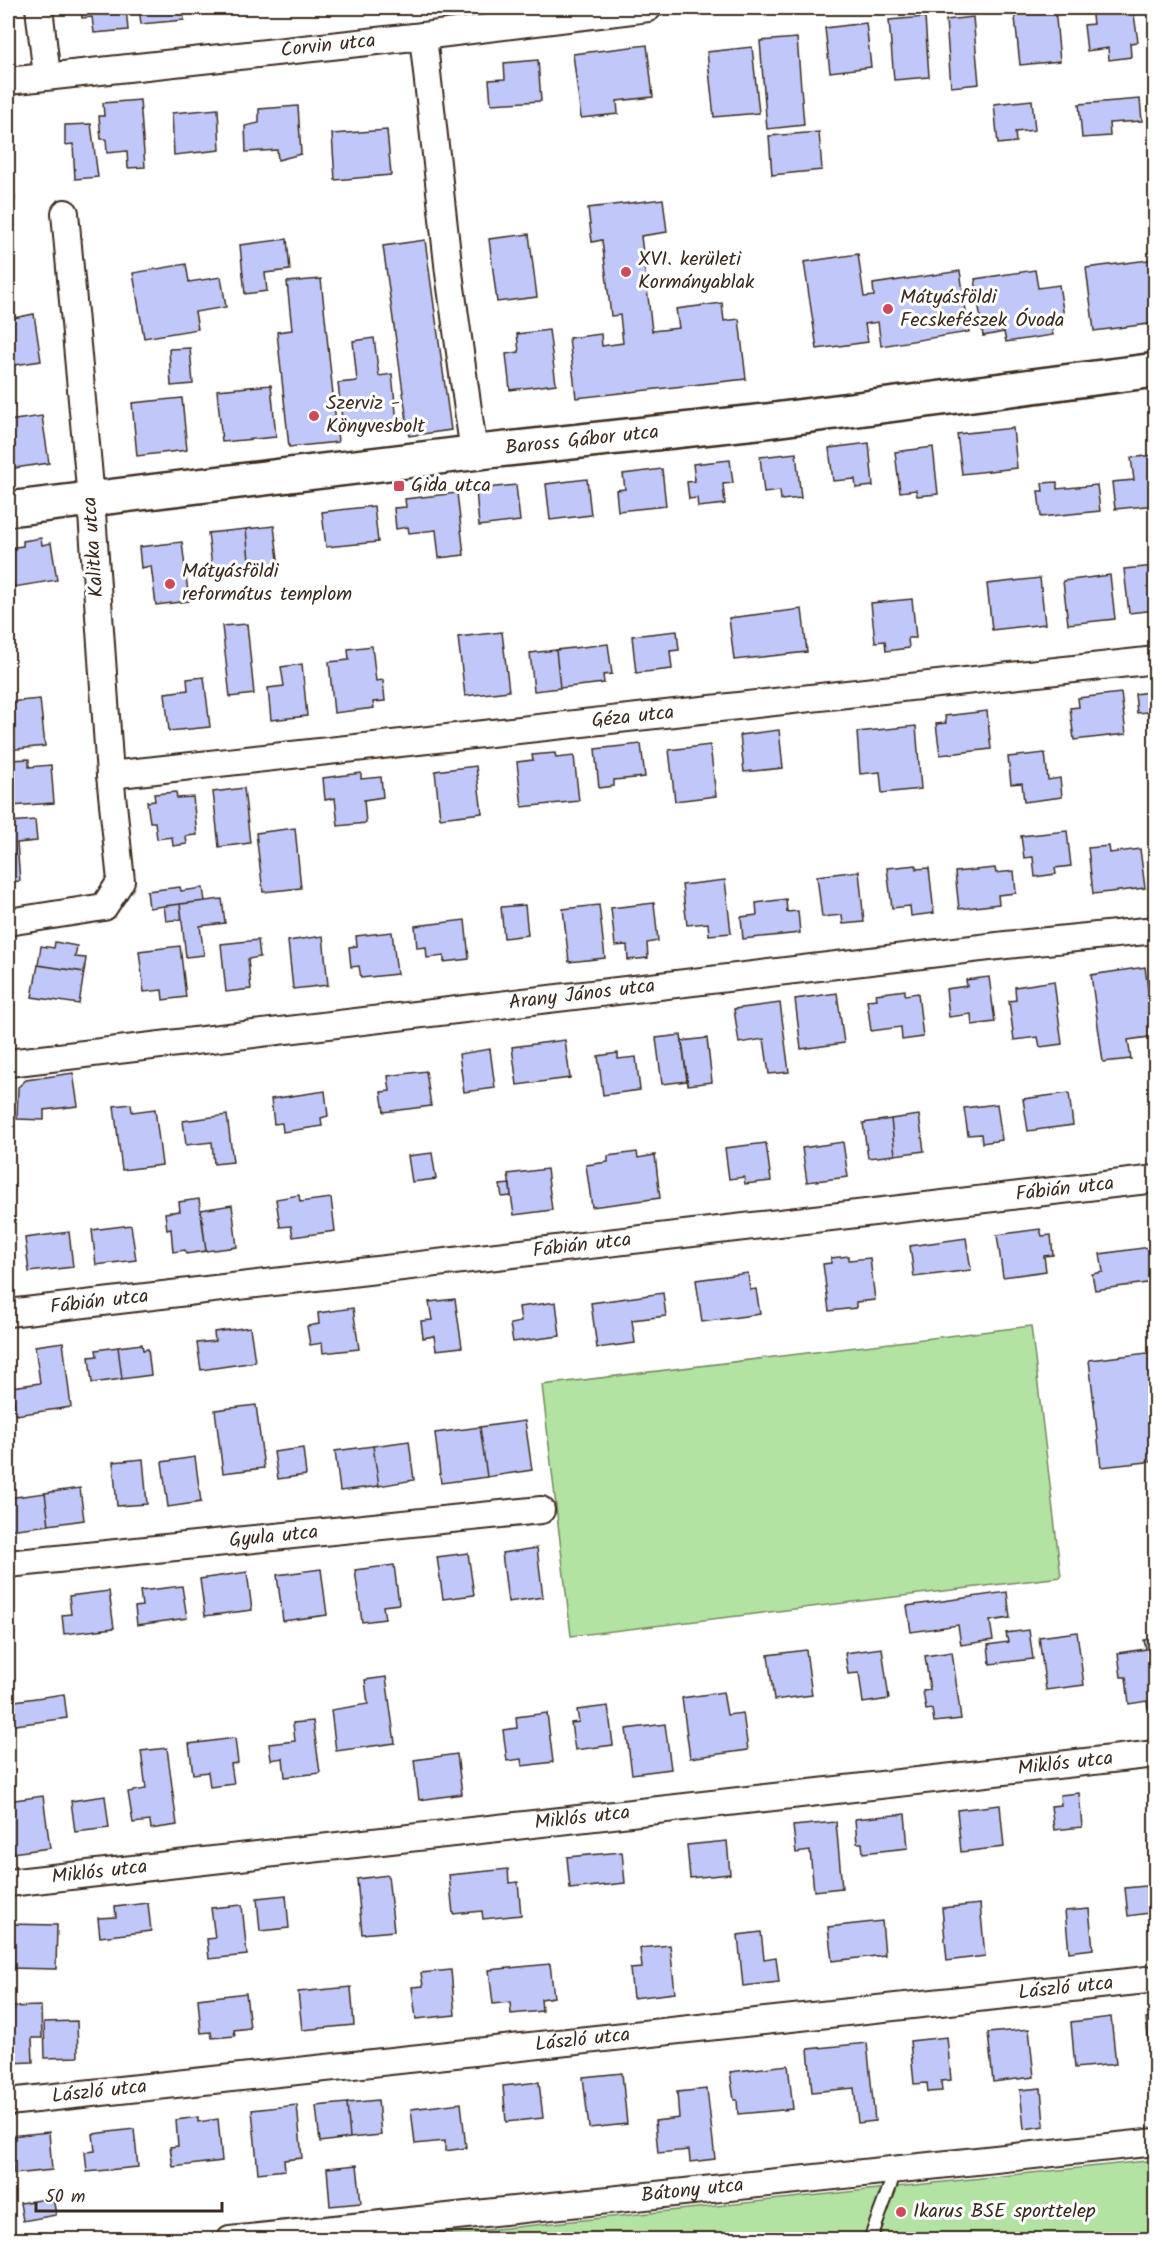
<svg xmlns="http://www.w3.org/2000/svg" width="1163" height="2247" viewBox="0 0 1163 2247" font-family="Kalam,sans-serif">
	<style>
		.green { fill: #b2e3a3; stroke: #768660; stroke-width: 1.5 }
		.building { fill: #c0c8f9; stroke: #3b2a1e; stroke-width: 1.5 }
		.lines { fill: none; stroke-linecap: round; stroke-linejoin: round }
		.lane-casing { stroke: #3b2a1e; stroke-width: 16 }
		.street-casing { stroke: #3b2a1e; stroke-width: 30 }
		.secondary-casing { stroke: #3b2a1e; stroke-width: 38 }
		.lane { stroke: #fff; stroke-width: 12 }
		.street { stroke: #fff; stroke-width: 26 }
		.secondary { stroke: #fff; stroke-width: 33 }
		.poi-dot { fill: #d1495b; stroke: #fff; stroke-width: 2 }
		.labels { text-anchor: middle; dominant-baseline: central; stroke-width: 6; stroke-linejoin: round; paint-order: stroke }
		.street-label { font-size: 20px; fill: #3b2a1e; stroke: #fff }
		.poi-label { font-size: 20px; fill: #3b2a1e; stroke: #fff; text-anchor: start }
	</style>
	<rect width="100%" height="100%" fill="#fff"/>
	<filter id="ink" filterUnits="userSpaceOnUse"><feTurbulence type="fractalNoise" baseFrequency=".0167" numOctaves="2"/><feDisplacementMap in="SourceGraphic" scale="12" xChannelSelector="R" yChannelSelector="G"/><feConvolveMatrix kernelMatrix="1 2 1 2 8 2 1 2 1" color-interpolation-filters="sRGB"/></filter>
	<g filter="url(#ink)">
		<path class="green" d="M1031 1326 1061 1577 571 1636 542 1385Z
			M1155 2160V2239L390 2240Z"/>
		<path class="building" d="M81 8H126L128 30 94 33 92 17 82 18Z
			M139 8H183L184 20 141 24Z
			M1014 8H1055L1060 61 1020 65Z
			M1091 8H1133L1138 42 1130 43 1131 57 1109 60 1108 48 1087 51 1084 25 1093 24Z
			M925 17 929 77 894 80 889 20Z
			M973 17 979 84 951 87 946 20Z
			M866 23 871 67 830 72 825 28Z
			M797 38 804 125 767 129 760 41Z
			M647 45 653 97 617 101 618 114 581 118 573 54Z
			M752 47 759 113 714 117 707 52Z
			M538 60 541 101 491 104 489 80 505 79 504 63Z
			M1140 99 1142 121 1109 123 1110 136 1082 138 1079 104Z
			M140 100 145 167 128 168 127 151 107 153 106 139H101L99 116H104L103 103Z
			M1032 100 1035 130 1015 132 1016 142 998 144 994 104Z
			M298 106 301 154 278 160 277 150 246 152 245 126 259 123V109Z
			M218 109 220 150 174 155 172 113Z
			M91 124 98 177 75 179 73 144 65 145V125Z
			M387 130 391 175 335 180 332 134Z
			M8 132 15 200 8 201Z
			M819 132 822 170 772 175 769 136Z
			M663 199 667 232 641 236 652 331 679 328 676 309 722 303 724 321 739 319 746 379 576 398 569 338 601 334 602 346 623 343 620 315 611 316 602 240 592 242 588 208Z
			M529 234 537 297 497 302 489 239Z
			M287 239 290 270 265 273 267 291 245 294 240 245Z
			M425 240 451 430 409 436 383 246Z
			M858 254 864 297 874 296 873 284 960 271 969 332 881 346 878 322 865 324 868 342 817 349 804 262Z
			M1156 259V323L1094 331 1086 268Z
			M186 264 189 282 221 277 226 307 195 312 198 329 144 338 133 273Z
			M1035 270 1038 288 1059 285 1065 323 1051 326 1053 335 1006 342 1004 332 983 336 975 279Z
			M321 279 338 442 289 447 277 332 292 330 287 282Z
			M34 314 41 361 8 366V319Z
			M549 330 556 384 510 390 506 354 519 352 517 334Z
			M374 338 379 376 392 374 397 422 343 428 338 383 357 381 353 341Z
			M190 348 193 384 171 386 169 349Z
			M271 385 276 437 222 442 217 390Z
			M182 398 187 450 137 456 132 403Z
			M42 416 49 463 8 469V421Z
			M1013 428 1017 468 962 474 957 434Z
			M869 443 873 486 856 488 855 479 833 481 829 448Z
			M933 447 938 494 917 496 916 490 900 492 895 452Z
			M796 453 801 498 781 500 780 491 764 493 760 457Z
			M1153 455 1156 505 1115 509 1112 482 1134 480 1131 458Z
			M730 460 733 483 723 484 725 504 698 507 697 498 689 499 687 482 695 481 693 464Z
			M662 469 666 506 618 511 616 490 625 489 623 474Z
			M587 479 591 515 550 520 546 484Z
			M1057 482V489L1097 485 1100 511 1041 517 1038 491H1043L1042 483Z
			M516 485 520 521 479 526 476 489Z
			M457 493 464 555 439 558 436 530 409 533 408 527 396 529 394 508 406 507 405 499Z
			M374 506 378 542 326 547 322 512Z
			M274 526 279 567 250 571 246 529Z
			M246 529 250 571 213 575 208 533Z
			M41 538 42 545 51 543 57 580 14 587 8 548 23 546V541Z
			M182 542 189 601 156 605 151 566 141 568 139 547Z
			M1156 566V610L1129 613 1124 569Z
			M1110 575 1115 619 1068 624 1063 581Z
			M1040 578 1045 624 992 630 987 584Z
			M912 599 916 638H908L909 648 886 651 885 641 875 642 871 603Z
			M802 609 807 652 734 660 729 618Z
			M247 624 254 694 230 697 222 626Z
			M677 631 679 650 670 651 672 669 636 673 632 636Z
			M502 632 509 691 465 696 458 637Z
			M608 644 612 674 603 675 604 683 560 688 556 650Z
			M372 646 376 681 383 680 385 701 373 702 374 708 334 713 329 662 349 660 348 649Z
			M556 650 560 688 534 691 530 653Z
			M302 664 307 716 271 720 268 688 284 686 281 667Z
			M204 677 210 727 169 731 165 693 188 690 187 679Z
			M1156 691V725L1149 726 1148 712 1137 713 1135 694Z
			M1121 693 1126 734 1074 740 1070 708 1079 707 1078 698Z
			M40 699 45 746 8 750V702Z
			M987 711 991 749 940 755 936 724 946 723 945 716Z
			M916 726 921 789 882 793 880 772 860 774 857 732Z
			M779 730 783 768 744 772 740 735Z
			M641 744 645 777 614 780V786L599 788 595 749Z
			M710 745 716 796 675 801 669 750Z
			M555 753 556 758 574 756 579 801 522 807 517 762 533 760 532 755Z
			M1045 753 1048 780 1060 778 1062 797 1024 802 1022 783 1011 784 1008 757Z
			M29 759V767L51 765 54 803 11 806 8 760Z
			M476 766 482 813 440 818 435 771Z
			M361 773V779L381 777 383 797 364 800 366 823 338 826 335 798 325 800 323 778Z
			M244 788 250 843 219 847 213 792Z
			M176 792 177 798 193 797 197 835 186 836 187 844 173 846 172 837 157 839 155 822H150L147 802 155 801 154 794Z
			M35 820 37 841 17 843 20 881 8 882V822Z
			M295 828 301 888 263 892 256 833Z
			M1067 831 1071 866 1055 868 1056 874 1035 877 1033 857 1024 858 1021 836Z
			M1109 846 1110 853 1140 849 1145 888 1093 894 1088 848Z
			M916 865V869L929 868 934 913 911 916 910 906 892 908 887 868Z
			M995 868 996 873 1014 871 1016 893 998 895 999 904 959 909 955 872Z
			M859 871 864 922 843 924 842 915 822 917 817 876Z
			M725 880 731 933 709 935 708 923 687 925 682 885Z
			M180 887 181 891 203 888 205 901 149 908 147 891Z
			M222 899 225 923 200 926 204 955 186 957 180 904Z
			M786 899 787 912 798 911 800 933 743 939 741 917 757 915 756 903Z
			M654 903 658 941 647 943 648 958 628 960 627 945 615 946 611 908Z
			M180 904 182 919 166 921 164 906Z
			M525 905 528 935 504 938 501 907Z
			M599 905 605 958 569 962 563 909Z
			M465 920 469 959 444 962V956L427 958 426 947 417 948 415 926Z
			M392 932 397 974 361 978 359 966 351 967 349 947 357 946 356 936Z
			M323 936 328 985 293 989 288 941Z
			M258 940 260 957 248 959 251 989 226 992 221 944Z
			M55 942 77 946 75 957 86 958 84 972 38 965 41 946 54 948Z
			M180 946 186 997 163 1000 162 990 144 992 139 951Z
			M38 965 84 972 79 1004 32 997Z
			M1145 967 1148 989 1156 988V1036L1128 1040 1131 1059 1103 1062 1091 975Z
			M989 977 995 1022 972 1025 971 1014 949 1017 946 989 967 986 966 980Z
			M1054 981 1062 1044 1040 1047 1038 1037 1014 1040 1009 1001 1016 1000 1015 987Z
			M905 990V995L918 993 923 1037 902 1040 901 1027 871 1031 867 1000 877 999 876 994Z
			M837 993 844 1043 801 1049 795 999Z
			M780 1003 789 1072 769 1074 764 1039 739 1043 734 1009Z
			M681 1035 687 1081 662 1084 656 1038Z
			M707 1038 712 1082 688 1085 682 1041Z
			M565 1040 570 1078 517 1085 512 1047Z
			M490 1049 495 1088 464 1092 459 1054Z
			M618 1053V1059L636 1057 640 1090 603 1095 598 1056Z
			M426 1071 431 1106 384 1112 381 1092 390 1091 388 1076Z
			M73 1073 78 1106 44 1110V1120L17 1119 18 1087 26 1080Z
			M325 1091 328 1116 321 1118 322 1126 283 1132 282 1123 274 1124 271 1099Z
			M1069 1093 1073 1125 1028 1131 1023 1099Z
			M131 1104 132 1112 155 1109 162 1165 122 1170 114 1106Z
			M997 1104 1002 1140 982 1143 981 1134 968 1135 964 1108Z
			M227 1115 233 1162 214 1164 212 1142 186 1145 183 1121Z
			M919 1115 924 1151 895 1155 891 1119Z
			M891 1119 895 1155 868 1158 863 1123Z
			M843 1142 848 1177 807 1182 802 1148Z
			M766 1143 771 1181 745 1184 744 1177 729 1179 725 1148Z
			M637 1152 638 1158 655 1155 660 1198 592 1207 586 1165 608 1162V1156Z
			M432 1153 436 1179 412 1182 408 1156Z
			M547 1169 552 1210 514 1215 508 1174Z
			M510 1184 511 1196 502 1197 500 1185Z
			M299 1195 300 1202 331 1198 335 1231 293 1237 291 1226 280 1227 276 1199Z
			M199 1199 206 1251 186 1254 185 1250 173 1252 171 1229 167 1230 165 1213 180 1211 179 1202Z
			M232 1205 237 1247 206 1251 201 1210Z
			M131 1225 136 1260 96 1265 92 1230Z
			M1040 1229 1042 1236 1051 1235 1053 1255 1044 1256 1046 1271 1003 1277 997 1235Z
			M69 1232 73 1267 29 1272 25 1238Z
			M966 1238 971 1270 914 1277 910 1246Z
			M1150 1247 1154 1282 1095 1290 1092 1274 1103 1272 1100 1254Z
			M849 1256V1260L870 1258 875 1300 856 1302V1308L829 1311 823 1264 831 1263V1258Z
			M748 1273 750 1290 756 1289 760 1314 702 1322 696 1280Z
			M663 1293 666 1316 632 1320 635 1343 597 1348 591 1303Z
			M455 1299 462 1347 436 1350 434 1336 423 1338 421 1321 432 1320 429 1302Z
			M556 1302 560 1336 513 1342 510 1324 521 1322 519 1307Z
			M353 1308 359 1349 323 1353 322 1343 310 1345 307 1326 319 1324 318 1313Z
			M250 1327 255 1362 201 1370 197 1343 215 1341 214 1332Z
			M63 1342 71 1407 16 1415 12 1387 40 1383 35 1346Z
			M142 1344 143 1350 148 1349 151 1375 122 1379 118 1347Z
			M118 1347 122 1379 92 1383 89 1357 97 1356 96 1350Z
			M1156 1352V1461L1101 1467 1089 1360Z
			M256 1405 264 1468 223 1473 215 1410Z
			M525 1421 532 1470 487 1477 480 1427Z
			M480 1427 487 1477 441 1483 435 1433Z
			M409 1441 414 1480 379 1486 373 1446Z
			M373 1446 379 1486 340 1491 335 1451Z
			M303 1448 306 1475 278 1479 274 1452Z
			M195 1457 201 1502 168 1507 162 1462Z
			M143 1459 147 1504 117 1506 113 1462Z
			M80 1488 84 1520 49 1525 45 1493Z
			M45 1493 49 1525 9 1530 8 1498Z
			M537 1548 543 1597 508 1602 502 1553Z
			M468 1553 474 1595 443 1599 437 1557Z
			M394 1565 399 1604 383 1606 385 1619 362 1622 355 1570Z
			M321 1569 327 1615 283 1621 277 1575Z
			M247 1572 252 1610 205 1616 200 1579Z
			M182 1586 187 1618 137 1625 135 1607 142 1606 140 1591Z
			M109 1591 114 1628 64 1634 62 1615 71 1614 69 1596Z
			M1007 1592 1010 1618 990 1621 993 1640 961 1645 958 1625 911 1632 907 1606Z
			M1029 1630 1033 1659 990 1664 988 1645 1008 1642 1006 1633Z
			M1077 1632 1084 1685 1046 1690 1039 1637Z
			M1156 1638V1707L1148 1708 1147 1701 1129 1704 1126 1677H1121L1118 1653 1146 1649 1144 1640Z
			M882 1648 889 1699 863 1703 859 1673 848 1674 845 1653Z
			M806 1650 812 1695 774 1700 768 1655Z
			M952 1652 961 1719 934 1722 932 1709 926 1710 923 1691 930 1690 925 1656Z
			M386 1677 395 1743 336 1751 331 1710 368 1704 365 1680Z
			M723 1692 727 1715 743 1713 748 1750 690 1758 682 1698Z
			M64 1694 67 1718 8 1726V1702Z
			M608 1706 613 1745 575 1750 571 1723 579 1722 577 1710Z
			M547 1713 553 1762 522 1766 521 1759 507 1761 503 1730 517 1728 516 1717Z
			M313 1721 320 1773 285 1777 283 1758 271 1760 269 1744 295 1741 293 1723Z
			M665 1724 671 1769 632 1774 626 1729Z
			M235 1738 238 1763 231 1764 234 1784 210 1787 208 1772 193 1774 189 1744Z
			M167 1748 177 1825 151 1829 150 1821 133 1823 128 1792 146 1789 141 1751Z
			M457 1754 462 1794 419 1800 414 1760Z
			M1079 1793 1082 1827 1054 1830 1051 1806 1061 1805 1060 1795Z
			M43 1796 50 1848 12 1853 8 1801Z
			M105 1796 109 1828 75 1832 71 1801Z
			M1000 1805 1004 1847 961 1852 957 1810Z
			M905 1814 908 1848 863 1853 862 1843H857L855 1819Z
			M836 1822 842 1888 814 1891 810 1851 796 1853 793 1826Z
			M727 1841 730 1874 690 1878 687 1845Z
			M622 1852 625 1883 570 1889 567 1857Z
			M508 1869 509 1883 518 1882 521 1915 483 1919 482 1911 453 1914 449 1875Z
			M388 1875 394 1931 362 1934 357 1879Z
			M1156 1885V1912L1128 1916 1125 1888Z
			M286 1895 289 1928 260 1931 257 1898Z
			M148 1903 151 1931 100 1937 98 1918 116 1917 115 1907Z
			M980 1904 985 1956 947 1961 942 1908Z
			M242 1905 247 1955 209 1959 207 1939 215 1938 211 1908Z
			M1089 1909 1093 1949 1069 1952 1065 1911Z
			M882 1921 885 1955 832 1961 828 1927Z
			M8 1924 57 1925 56 1969 8 1968Z
			M761 1932 764 1959 776 1957 779 1982 743 1986 738 1935Z
			M670 1945 675 1993 633 1998 630 1969 642 1968 640 1948Z
			M550 1964 554 1997 541 1999 542 2011 511 2014 510 2002 493 2004 489 1970Z
			M451 1970 455 2015 416 2019 412 1987 423 1986 421 1973Z
			M351 1987 354 2025 302 2030 298 1992Z
			M246 1993 250 2028 234 2030 235 2036 212 2038 211 2032 201 2033 198 1999Z
			M41 2006 42 2038H32L33 2062 8 2063V2007Z
			M1111 2017 1116 2064 1075 2068 1071 2022Z
			M1156 2018V2054L1150 2053 1146 2019Z
			M77 2021 78 2057 45 2058 44 2022Z
			M1029 2029 1034 2077 993 2082 988 2033Z
			M947 2037 951 2080 941 2081 942 2091 928 2092 927 2083 914 2084 910 2041Z
			M867 2043 875 2121 858 2123 854 2088 812 2092 808 2049Z
			M788 2065 793 2109 738 2114 737 2100H734L730 2072Z
			M622 2073 627 2124 589 2128 583 2077Z
			M539 2082 543 2118 506 2122 503 2086Z
			M1041 2088 1044 2126 1024 2129 1020 2090Z
			M707 2089 715 2159 690 2162 689 2150 658 2153 655 2121 679 2118 677 2092Z
			M378 2100 381 2135 350 2138 347 2103Z
			M347 2103 350 2138 320 2142 316 2106Z
			M461 2103 466 2148 445 2151V2141L415 2144 411 2109Z
			M297 2105 302 2158 284 2160 285 2170 258 2173 252 2110Z
			M198 2117V2122L218 2119 222 2161 173 2167 170 2147 178 2146 176 2120Z
			M134 2129 138 2167 87 2172 85 2152 95 2151 93 2134Z
			M49 2132 52 2170 14 2174 10 2136Z
			M357 2165 361 2203 330 2206 327 2168Z
			M53 2198 56 2215 23 2221 20 2203Z"/>
		<g class="lines">
			<defs>
				<path id="lane" d="M870 2240 890 2186 895 2168"/>
				<g id="street">
					<path d="M39 8 47 76"/>
					<path d="M423 36 449 273 474 453"/>
					<path id="s1" d="M8 81 423 36 648 8"/>
					<path id="s2" d="M110 775 1156 660"/>
					<path d="M8 922 104 907 121 881 110 775 91 499 65 213"/>
					<path id="s3" d="M8 1063 1006 945 1156 930"/>
					<path id="s4" d="M8 1313 1156 1179"/>
					<path id="s5" d="M8 1564 541 1510"/>
					<path id="s6" d="M8 1883 1156 1754"/>
					<path id="s7" d="M8 2102 1156 1979"/>
					<path id="s8" d="M230 2240 1156 2142"/>
				</g>
				<g id="secondary">
					<path id="s9" d="M8 509 488 451 766 421 1156 370"/>
				</g>
			</defs>
			<use href="#lane" class="lane-casing"/>
			<use href="#street" class="street-casing"/>
			<use href="#secondary" class="secondary-casing"/>
			<use href="#lane" class="lane"/>
			<use href="#street" class="street"/>
			<use href="#secondary" class="secondary"/>
		</g>
	</g>
	<g class="poi-dot">
		<circle cx="626" cy="272" r="6"/>
		<circle cx="888" cy="309" r="6"/>
		<circle cx="314" cy="416" r="6"/>
		<rect x="393" y="480" width="12" height="12" rx="3"/>
		<circle cx="170" cy="584" r="6"/>
		<circle cx="901" cy="2212" r="6"/>
	</g>
	<g class="labels">
		<g class="street-label">
			<text stroke="none"><textPath href="#s1" startOffset="322">Corvin utca</textPath></text>
			<text stroke="none"><textPath href="#s9" startOffset="578">Baross Gábor utca</textPath></text>
			<text transform="translate(94 547) rotate(-94)">Kalitka utca</text>
			<text stroke="none"><textPath href="#s2" startOffset="526">Géza utca</textPath></text>
			<text stroke="none"><textPath href="#s3" startOffset="578">Arany János utca</textPath></text>
			<text stroke="none"><textPath href="#s4" startOffset="1064">Fábián utca</textPath></text>
			<text stroke="none"><textPath href="#s4" startOffset="578">Fábián utca</textPath></text>
			<text stroke="none"><textPath href="#s4" startOffset="92">Fábián utca</textPath></text>
			<text stroke="none"><textPath href="#s5" startOffset="267">Gyula utca</textPath></text>
			<text stroke="none"><textPath href="#s6" startOffset="1064">Miklós utca</textPath></text>
			<text stroke="none"><textPath href="#s6" startOffset="578">Miklós utca</textPath></text>
			<text stroke="none"><textPath href="#s6" startOffset="92">Miklós utca</textPath></text>
			<text stroke="none"><textPath href="#s7" startOffset="1064">László utca</textPath></text>
			<text stroke="none"><textPath href="#s7" startOffset="578">László utca</textPath></text>
			<text stroke="none"><textPath href="#s7" startOffset="92">László utca</textPath></text>
			<text stroke="none"><textPath href="#s8" startOffset="465">Bátony utca</textPath></text>
		</g>
		<g class="poi-label">
			<text x="638" y="260">XVI. kerületi<tspan x="638" dy="23">Kormányablak</tspan></text>
			<text x="900" y="298">Mátyásföldi<tspan x="900" dy="23">Fecskefészek Óvoda</tspan></text>
			<text x="326" y="404">Szerviz -<tspan x="326" dy="23">Könyvesbolt</tspan></text>
			<text x="411" y="486">Gida utca</text>
			<text x="182" y="572">Mátyásföldi<tspan x="182" dy="23">református templom</tspan></text>
			<text x="913" y="2212">Ikarus BSE sporttelep</text>
		</g>
	</g>
	<rect width="1163" height="2247" fill="none" stroke="#fff" stroke-width="30"/>
	<rect x="15" y="15" width="1133" height="2217" fill="none" stroke="#3b2a1e" stroke-width="2" filter="url(#ink)"/>
	<path d="M36 2202v9h186v-9" fill="none" stroke="#3b2a1e" stroke-width="3"/>
	<text x="45" y="2202" font-size="18" fill="#3b2a1e" stroke="#ffffff" stroke-width="4.5" paint-order="stroke">50 m</text>
</svg>
